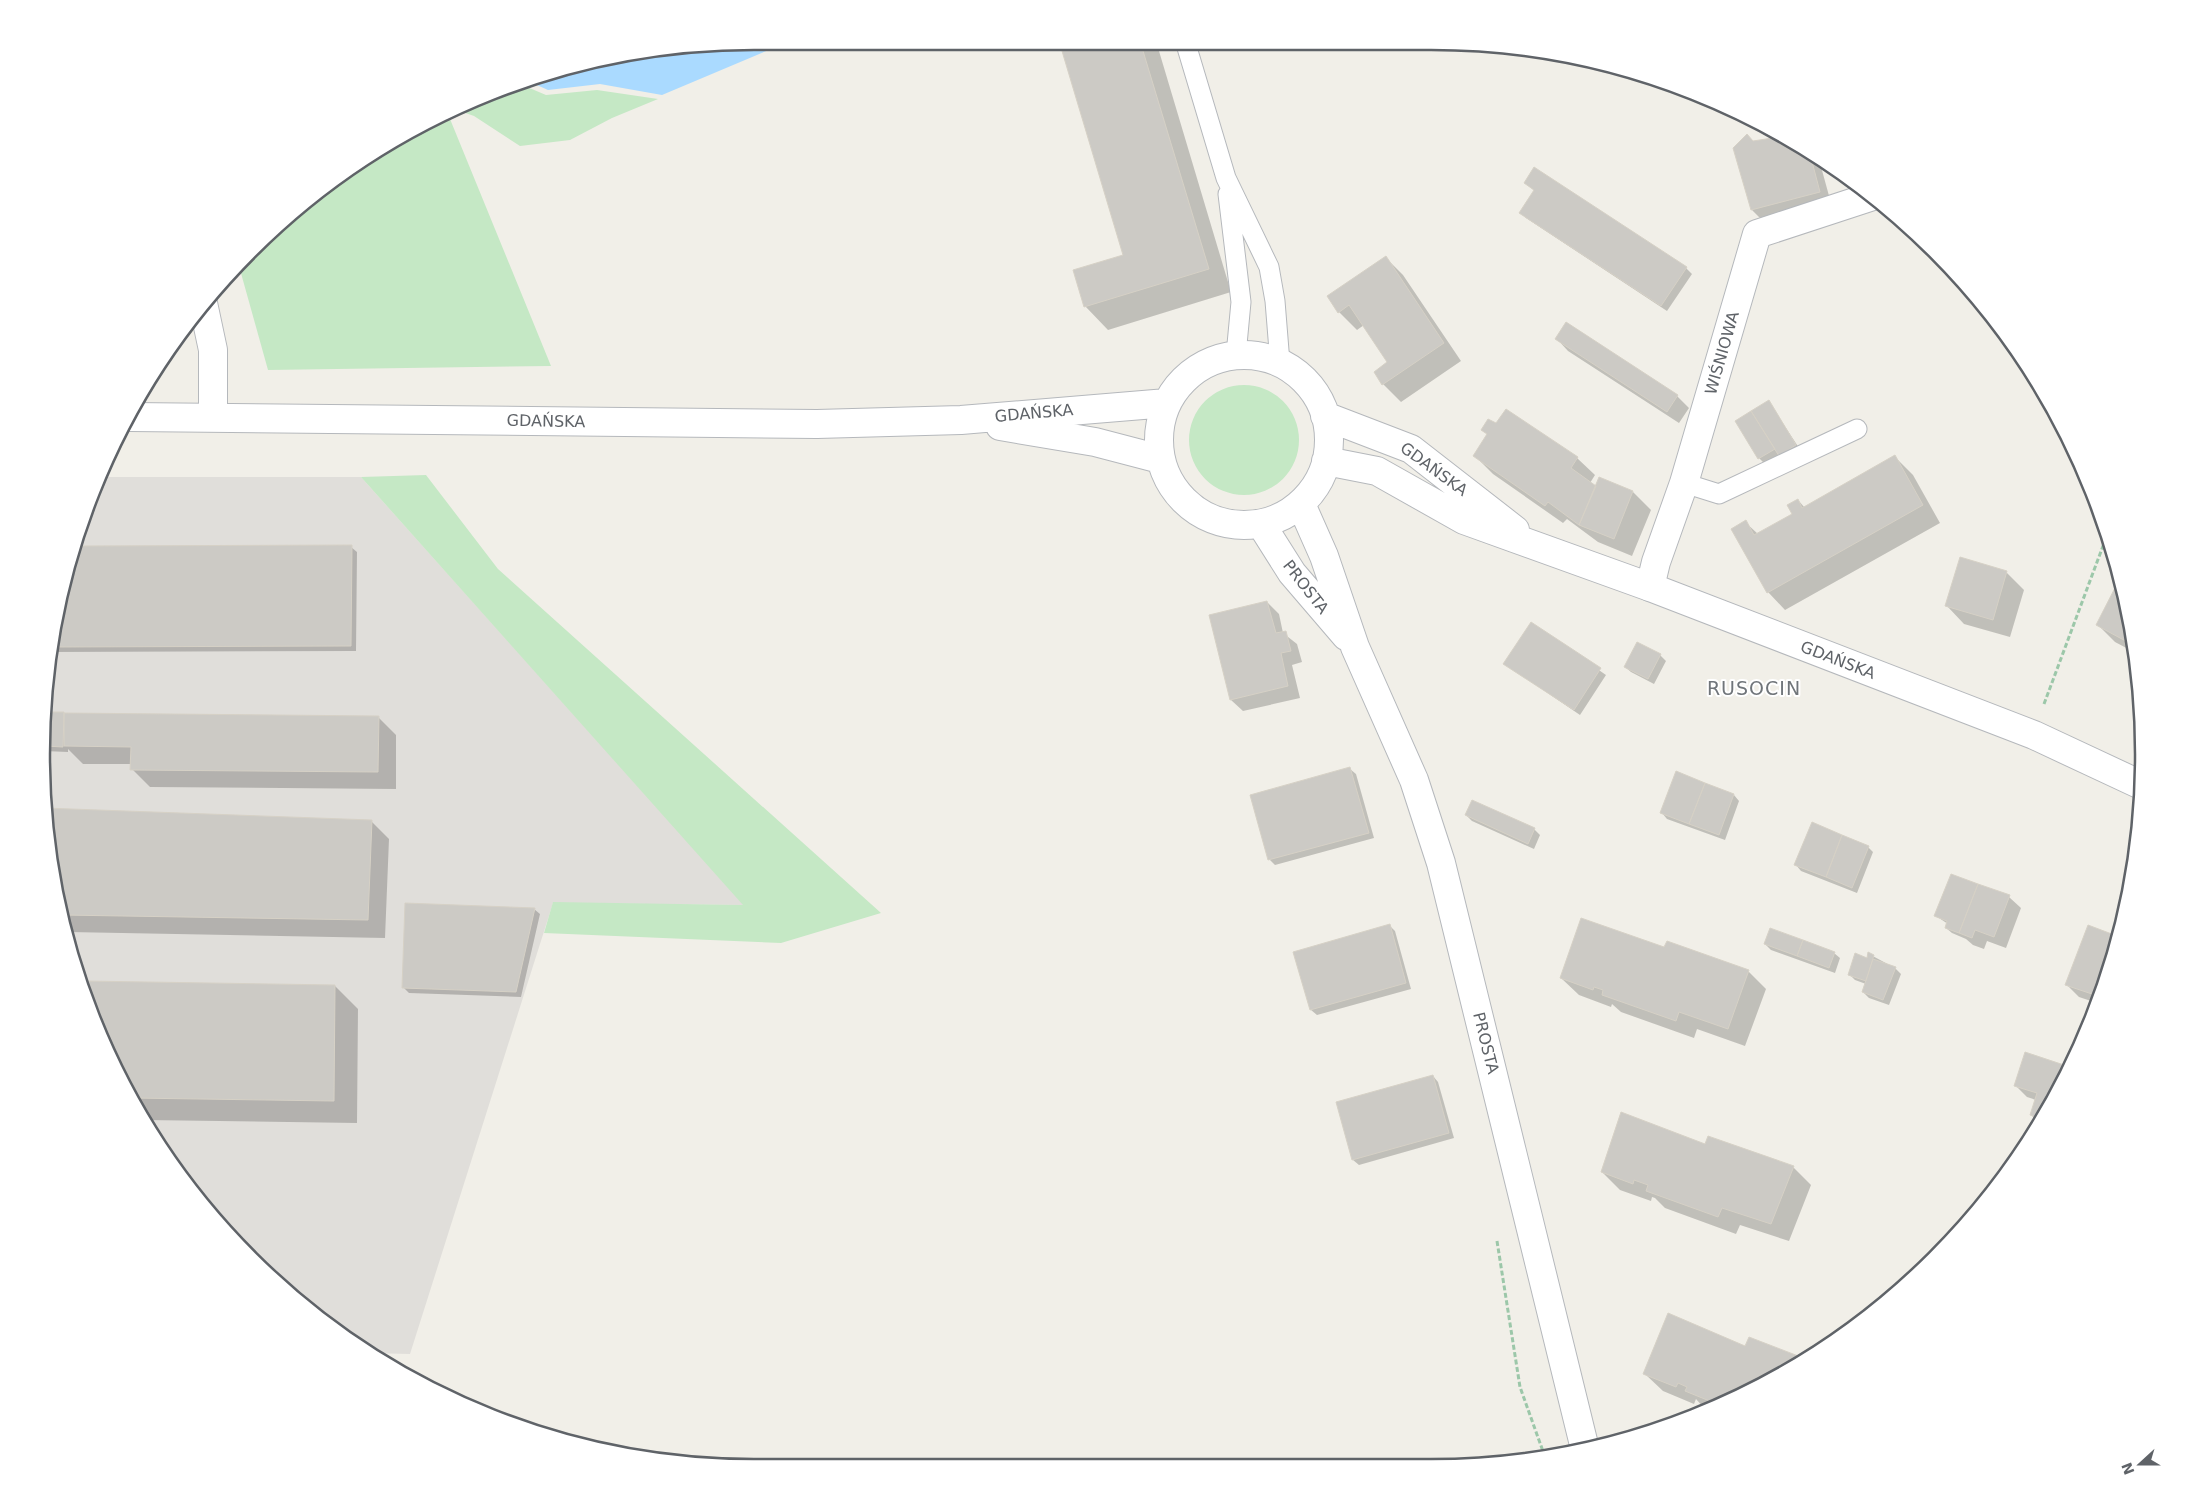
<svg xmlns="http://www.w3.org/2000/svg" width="2185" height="1509" viewBox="0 0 2185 1509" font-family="'DejaVu Sans',sans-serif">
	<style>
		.industrial { fill: #e0deda }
		.green { fill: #c5e8c5 }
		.water { fill: #aadaff }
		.shadow { fill: #0003 }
		.building { fill: #cccac5; stroke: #d6d1c6 }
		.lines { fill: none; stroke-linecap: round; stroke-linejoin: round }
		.service-casing { stroke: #b5b8bc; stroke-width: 21 }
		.minor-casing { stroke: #b5b8bc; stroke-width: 30 }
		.tertiary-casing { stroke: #b5b8bc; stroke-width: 30 }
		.path { stroke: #9cc7a9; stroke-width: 3; stroke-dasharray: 5 2.5; stroke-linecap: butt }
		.service { stroke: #fff; stroke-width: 19 }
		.minor { stroke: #fff; stroke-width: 28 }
		.tertiary { stroke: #fff; stroke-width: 28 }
		.labels { text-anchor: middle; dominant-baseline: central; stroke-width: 4; stroke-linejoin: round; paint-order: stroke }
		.street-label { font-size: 16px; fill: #5f6368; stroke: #fff }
		.quarter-label { font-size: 19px; letter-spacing: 1px; fill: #70757a; stroke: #fff }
		.rim { fill: none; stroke: #5f6368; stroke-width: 2.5 }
	</style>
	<rect width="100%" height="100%" fill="#f1efe8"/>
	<path class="industrial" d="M98 477H361L744 905 553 903 410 1354 369 1353 358 1347 250 1259 162 1151 115 1070 55 893 43 801 47 662Z"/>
	<path class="green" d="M520 84 546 95 597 90 658 99 612 118 570 140 520 146 474 116 454 109Z
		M440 114 450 119 551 366 268 370 239 266 358 161Z
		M1189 440a55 55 0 1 1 110 0a55 55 0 1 1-110 0Z
		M426 475 498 569 881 913 781 943 544 933 553 902 743 905 361 477Z"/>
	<path class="water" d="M754 41H790L662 95 600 84 548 90 528 81 570 66Z"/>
	<path class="shadow" d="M1060 41H1156L1231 292 1108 330 1085 306 1125 256Z
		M1754 142 1792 145 1800 154 1806 152 1814 157 1820 163 1831 203 1764 222 1752 210Z
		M1525 183 1686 268 1692 274 1667 311 1526 218 1521 213 1535 191Z
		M1386 258 1403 275 1461 361 1401 402 1383 384 1389 363 1364 325 1357 330 1339 312Z
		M1567 323 1677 396 1689 408 1679 423 1568 351 1557 339Z
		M1769 402 1801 451 1779 455 1765 464 1759 458Z
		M1496 425 1577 458 1595 475 1590 483 1596 488 1600 479 1633 492 1651 510 1632 556 1598 542 1567 519 1563 523 1493 474 1475 456Z
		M1895 457 1913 475 1940 523 1785 610 1768 592 1745 522 1758 534 1793 514 1798 500 1805 508Z
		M78 547H351L357 552 356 651 50 652Z
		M2006 572 2024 590 2010 637 1964 624 1947 606Z
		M2120 582 2130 616 2134 652 2115 642 2097 624Z
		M1267 602 1279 614 1283 633 1297 644 1302 662 1292 665 1300 698 1243 711 1231 700Z
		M1531 623 1606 675 1580 715 1505 664Z
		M1660 655 1666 661 1654 684 1631 672 1625 667Z
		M46 713 378 717 396 735V789L150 787 132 769V764H83L68 749V752L44 751Z
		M1350 769 1356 774 1374 838 1275 865 1269 859Z
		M1734 795 1739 801 1725 840 1667 819 1662 813Z
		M44 810 371 821 389 839 385 938 68 932 55 893Z
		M1466 815 1534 829 1540 835 1534 849 1472 821Z
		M1868 847 1873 852 1857 893 1801 871 1796 865Z
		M2009 897 2021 908 2006 948 1987 941 1984 949 1973 945 1966 939 1952 933 1946 928 1948 924 1936 916Z
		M534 909 540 914 521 997 409 993 403 987Z
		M1389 925 1395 931 1411 989 1317 1015 1311 1010 1295 953Z
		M2088 927 2117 937 2097 1003 2079 997 2067 985Z
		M1765 944 1834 953 1840 958 1835 973 1771 950Z
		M1665 949 1748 971 1766 989 1745 1046 1697 1029 1694 1038 1621 1012 1612 1004 1611 1007 1579 995 1561 978Z
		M1869 954 1895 968 1901 974 1889 1005 1869 998 1863 992 1866 984 1855 980 1849 974 1868 959Z
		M85 982 335 986 358 1009 357 1123 144 1120 115 1070Z
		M2064 1066 2067 1069 2039 1122 2031 1115 2036 1100 2027 1097 2015 1085Z
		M1433 1076 1438 1082 1454 1138 1359 1165 1353 1160 1338 1103Z
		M1706 1145 1793 1167 1811 1185 1789 1241 1740 1225 1736 1234 1665 1208 1655 1198 1652 1197 1651 1201 1620 1190 1602 1172Z
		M1749 1338 1805 1360 1746 1394 1704 1408 1696 1399 1694 1404 1663 1391 1645 1374 1746 1348Z"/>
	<path class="building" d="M1059 41H1140L1209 269 1084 307 1073 270 1123 255Z
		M1747 134 1753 141 1779 137 1792 144 1798 153 1804 151 1810 154 1820 192 1751 210 1733 148Z
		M1534 167 1687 267 1661 306 1519 213 1534 190 1524 183Z
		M1386 256 1444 343 1382 385 1374 372 1387 362 1349 305 1338 313 1327 296Z
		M1566 322 1678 395 1667 412 1555 339Z
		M2032 374 2061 429 2059 430 2029 376Z
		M1769 400 1796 445 1779 456 1751 411Z
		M1506 409 1578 457 1571 468 1596 486 1579 525 1548 502 1545 506 1473 456 1487 434 1481 430 1488 419 1496 423Z
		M1751 411 1775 449 1758 459 1735 421Z
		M1895 455 1923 505 1767 593 1731 529 1746 520 1754 535 1792 514 1787 505 1798 499 1802 508Z
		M1599 477 1633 491 1614 539 1579 525Z
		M352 545 351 646 51 647 78 546Z
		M1960 557 2007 571 1993 620 1945 606Z
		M2119 580 2130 616 2133 645 2096 625Z
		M1267 601 1276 633 1286 631 1291 651 1281 653 1288 686 1230 700 1209 615Z
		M1531 622 1601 668 1574 710 1503 664Z
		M1637 642 1661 654 1648 679 1624 667Z
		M46 712H64L63 747 45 746Z
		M64 713 379 716 378 772 130 770 131 747 64 746Z
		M1350 767 1369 833 1268 860 1250 795Z
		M1676 771 1705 783 1689 824 1660 813Z
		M1705 783 1734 794 1719 835 1689 824Z
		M1472 800 1535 828 1528 844 1465 815Z
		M44 808 372 820 368 920 62 915 55 893Z
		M1812 822 1842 835 1826 877 1794 865Z
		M1842 835 1869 846 1852 888 1826 877Z
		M1951 874 1978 884 1959 933 1945 928 1947 921 1934 916Z
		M1978 884 2010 895 1994 937 1975 930 1972 938 1959 933Z
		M405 903 535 908 516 992 402 988Z
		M1581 918 1664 947 1667 941 1749 970 1728 1029 1679 1012 1676 1021 1602 995 1603 990 1594 987 1593 990 1560 978Z
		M1390 924 1406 983 1310 1010 1293 952Z
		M2088 925 2117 936 2098 996 2065 985Z
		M1770 928 1803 940 1797 956 1764 944Z
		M1803 940 1835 952 1829 968 1797 956Z
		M1868 952 1874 955 1866 981 1848 975 1855 953 1867 958Z
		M1873 959 1896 967 1883 1000 1862 992Z
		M85 981 335 985 334 1101 131 1098 115 1070Z
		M2025 1052 2064 1065 2057 1088 2041 1119 2030 1115 2037 1093 2014 1086Z
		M1433 1075 1449 1133 1352 1160 1336 1102Z
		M1621 1112 1705 1144 1708 1136 1794 1166 1771 1224 1722 1208 1718 1217 1646 1191 1648 1185 1634 1180 1633 1184 1601 1172Z
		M1668 1313 1745 1346 1749 1337 1806 1359 1746 1394 1717 1404 1685 1391 1687 1387 1678 1383 1676 1387 1643 1374Z"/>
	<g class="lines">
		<defs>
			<path id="service" d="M1185 41 1226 178 1269 267 1275 301 1280 363
				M1228 194 1241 302 1236 355
				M1684 483 1719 494 1857 429"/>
			<path id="minor" d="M1650 587 1656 562 1684 483 1757 234 1873 196"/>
			<path id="tertiary" d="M203 303 213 350V417
				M1159 440a85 85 0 1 1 170 0a85 85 0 1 1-170 0Z
				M1325 416 1411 449 1515 530
				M130 417 817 424 961 420 1167 403
				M1000 426 1095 442 1160 459
				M1326 461 1377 471 1464 520 1650 587 2034 735 2141 785
				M1301 504 1324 556 1355 647 1414 780 1441 863 1585 1449
				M1261 524 1292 573 1346 636"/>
		</defs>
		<use href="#service" class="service-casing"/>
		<use href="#minor" class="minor-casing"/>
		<use href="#tertiary" class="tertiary-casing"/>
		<path class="path" d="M2044 704 2106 538
			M1497 1241 1520 1387 1545 1457"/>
		<use href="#service" class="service"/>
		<use href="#minor" class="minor"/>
		<use href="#tertiary" class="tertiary"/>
	</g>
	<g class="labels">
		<g class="street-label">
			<text transform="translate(1722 353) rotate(-74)">WIŚNIOWA</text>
			<text transform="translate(1034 413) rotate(-5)">GDAŃSKA</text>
			<text transform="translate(546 421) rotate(1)">GDAŃSKA</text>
			<text transform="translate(1434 469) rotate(36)">GDAŃSKA</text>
			<text transform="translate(1306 587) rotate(52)">PROSTA</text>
			<text transform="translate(1838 660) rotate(21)">GDAŃSKA</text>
			<text transform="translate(1486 1043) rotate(76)">PROSTA</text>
		</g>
		<g class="quarter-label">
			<text x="1754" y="688">RUSOCIN</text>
		</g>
	</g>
	<path d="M0 0H2185V1509H0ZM754 50H1431A704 704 0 0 1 2135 754V755A704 704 0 0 1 1431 1459H754A704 704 0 0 1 50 755V754A704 704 0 0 1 754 50Z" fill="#fff" fill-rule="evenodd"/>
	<path class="rim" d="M754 50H1431A704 704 0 0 1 2135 754V755A704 704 0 0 1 1431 1459H754A704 704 0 0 1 50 755V754A704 704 0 0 1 754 50Z"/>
	<g transform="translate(2140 1464) rotate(249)" stroke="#ffffff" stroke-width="4" paint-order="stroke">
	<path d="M0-4L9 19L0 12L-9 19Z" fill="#5f6368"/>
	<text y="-8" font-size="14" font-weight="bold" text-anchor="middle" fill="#5f6368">N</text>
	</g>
</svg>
